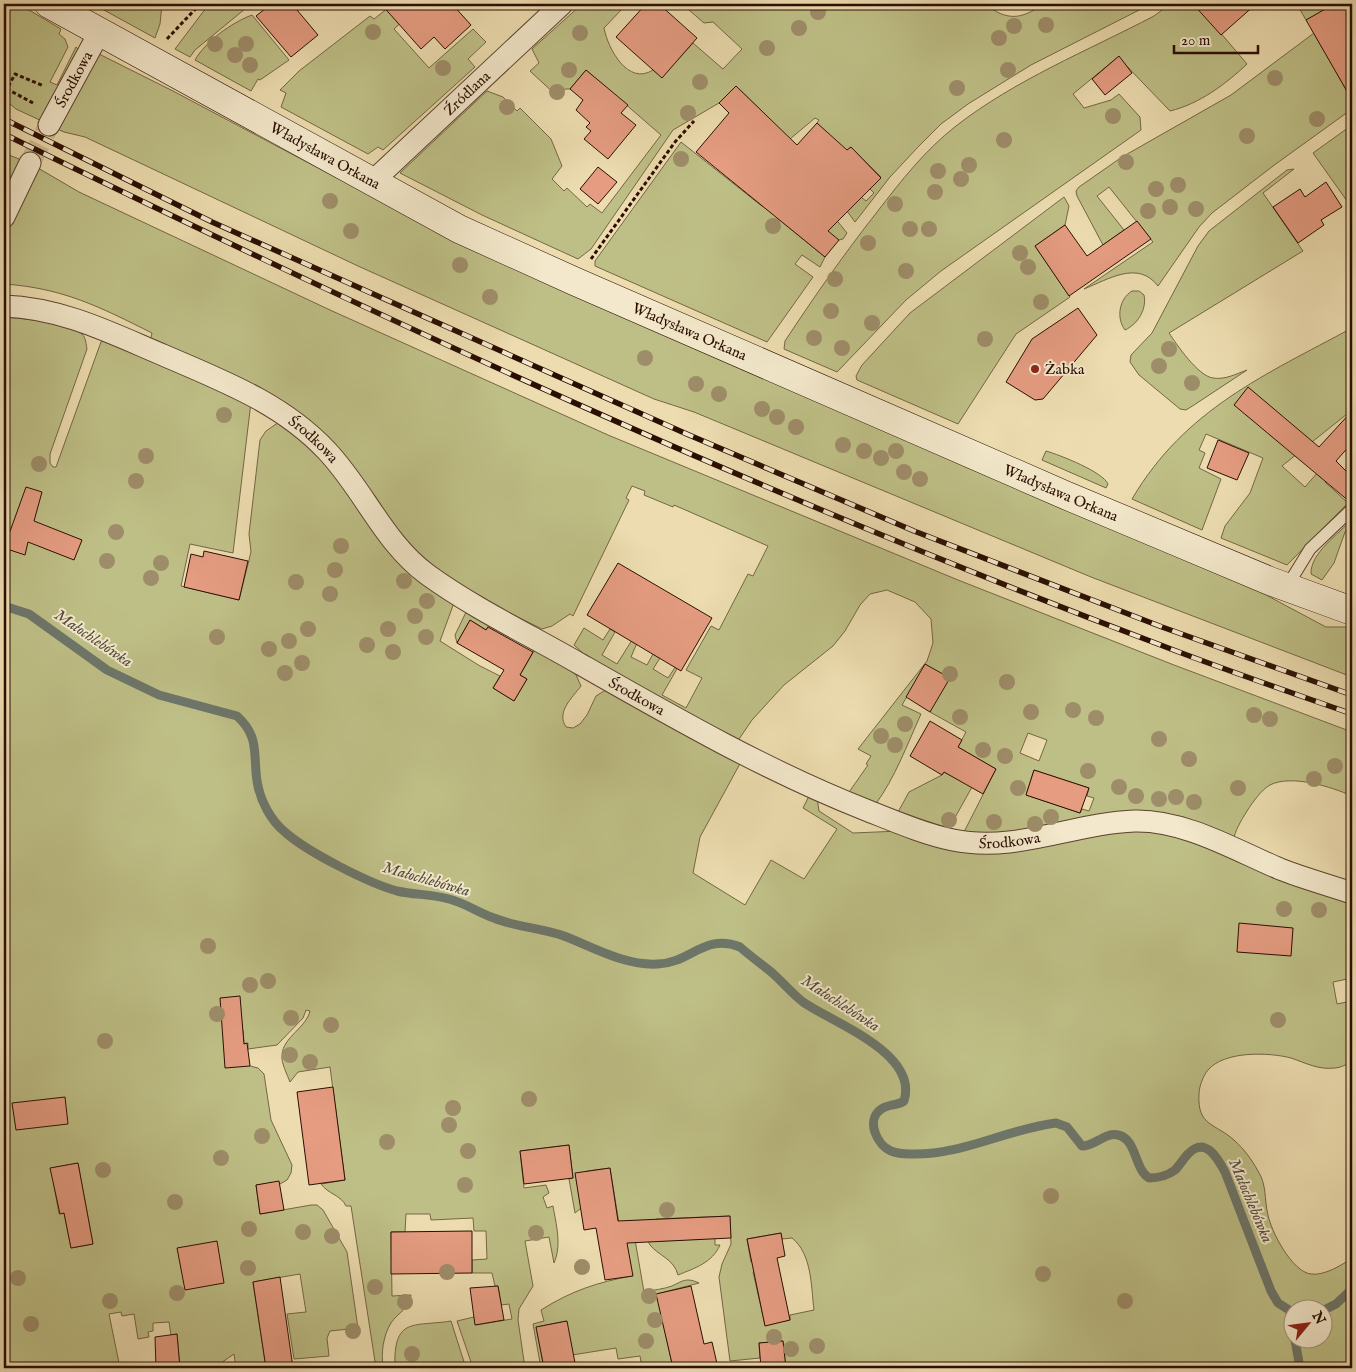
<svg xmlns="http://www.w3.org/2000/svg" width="1356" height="1372" viewBox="0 0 1356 1372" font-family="'IM FELL English',serif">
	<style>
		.green { fill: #bebf86; stroke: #746644; fill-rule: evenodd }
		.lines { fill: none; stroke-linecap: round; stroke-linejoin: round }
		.stream { stroke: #6d766a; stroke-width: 9 }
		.building { fill: #e59c81; stroke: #2b0e02 }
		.street-tunnel { stroke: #cfbd95; stroke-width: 21; stroke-dasharray: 21 11; stroke-linecap: butt }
		.lane-casing { stroke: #5b422d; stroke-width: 13 }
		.street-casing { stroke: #5b422d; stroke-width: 23 }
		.secondary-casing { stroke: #2b0e02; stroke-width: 29 }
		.path { stroke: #2b0e02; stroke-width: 3; stroke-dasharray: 4 2.5; stroke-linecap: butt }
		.lane { stroke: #f3e8cb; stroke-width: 11 }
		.street { stroke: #f3e8cb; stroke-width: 21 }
		.secondary { stroke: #f3e8cb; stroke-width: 28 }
		.rail-casing { stroke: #2b0e02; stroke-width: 5.5 }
		.rail { stroke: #f3e8cb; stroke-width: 4; stroke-dasharray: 11; stroke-linecap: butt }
		.tree { fill: #9e8d69 }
		.poi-dot { fill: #8f2418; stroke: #f3e8cb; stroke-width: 2 }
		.labels { text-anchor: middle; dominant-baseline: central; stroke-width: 4; stroke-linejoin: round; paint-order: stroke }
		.street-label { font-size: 15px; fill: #2b0e02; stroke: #f3e8cb }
		.poi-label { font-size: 15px; fill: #2b0e02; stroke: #f3e8cb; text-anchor: start }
		.water-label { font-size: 16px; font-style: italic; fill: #524b3f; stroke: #f3e8cb }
	</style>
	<rect width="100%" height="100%" fill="#ecdcaf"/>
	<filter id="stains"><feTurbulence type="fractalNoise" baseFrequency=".004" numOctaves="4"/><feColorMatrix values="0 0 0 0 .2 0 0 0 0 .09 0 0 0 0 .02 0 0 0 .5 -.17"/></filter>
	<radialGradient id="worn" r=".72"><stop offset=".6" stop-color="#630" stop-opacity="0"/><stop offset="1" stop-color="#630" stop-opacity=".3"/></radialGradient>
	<path class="green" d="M4 4H19L61 29 59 34 65 39 68 47 50 82 57 85 76 47 79 50 44 122 16 109 4 99Z
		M93 4H162L160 24 155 38Z
		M209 4H251L195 50 190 57 175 49Z
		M393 4H421L394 29 429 68 473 29 486 42 468 59 475 67 383 150 378 147 368 154 281 107 286 93 280 90 299 71 370 16 374 19Z
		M582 4H617L622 9 604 28C608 49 628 86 653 70L662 77 693 43 723 69 742 49 713 22 704 23 682 4H985C1007 21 1021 20 1043 4H1151L1031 65 968 104 941 124 919 146 890 177 855 222 847 211 834 217 847 233 843 239 839 240 776 217 825 257 820 267 802 255 795 264 813 277 767 342 595 266V261L681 142 763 207 779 188 861 197 866 201 874 193 870 189 881 177 851 147 845 152 817 123 819 120 815 118 784 144 715 148 706 140 720 134 758 127 768 117 736 86 719 103 673 130 591 249 578 259 482 215 400 173 487 91 503 97 517 111 520 108 551 139 562 166 552 179 564 191 567 188 587 207 590 204 602 213 661 135 586 70 570 89H565L558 97 530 71 539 63 532 49Z
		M1170 4H1196L1247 64C1226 84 1199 104 1170 111L1118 57 1073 94 1084 108 1111 100 1119 94 1140 117 1141 130 941 271 906 300 837 372 784 349 785 341C814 297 844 254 877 212 901 181 925 150 956 126 1015 80 1087 51 1154 16Z
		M1300 4H1352V56L1326 9 1306 20 1299 8Z
		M252 15 289 60 260 80 258 79 251 91 195 60C206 41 231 23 252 15Z
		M1314 33 1352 100V109L1273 166 1212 213 1199 227 1158 286C1138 260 1109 279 1084 289L1153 242 1109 187 1097 196 1124 230 1103 245 1077 196 1076 191 1079 187 1122 157 1231 95Z
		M99 54 173 91 433 229 966 467 1266 595 1326 627H1352V677L1091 577 694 412 654 399 358 266 85 137 64 132 55 128Z
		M1352 125V208L1313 153Z
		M4 153 24 161 4 203Z
		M38 168 79 192 330 310 608 435 958 580 1174 665 1352 732V796C1332 787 1291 774 1270 785 1261 790 1253 802 1247 811 1241 821 1235 830 1233 842L1191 824 980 838 965 836V830L996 769 958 747 966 732 930 712 926 664 902 705 921 714C907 745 895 778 875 805L847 795 868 765 866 764 871 756 858 749 927 661 933 643 931 619 915 602 887 590 870 594 860 605 845 631 833 646 784 685 752 720 737 742 595 664 574 645 584 628 603 640 610 629 615 632 602 655 617 664 632 640 637 643 631 657 647 665 653 654 660 658 653 669 668 678 676 666 678 667 662 695 686 708 702 678 686 670 711 626 719 630 748 574 753 576 768 546 674 505 673 507 644 495 645 491 632 486 626 498 629 500 573 616 570 614 552 626 542 629 497 607 418 559 354 469 150 342 152 333C100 307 63 288 4 284V238ZM1028 733 1047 740 1039 761 1020 753ZM1034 770 1089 788 1087 796 1094 798 1089 811 1082 809 1080 813 1026 795Z
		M1294 169 1263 193 1303 251 1169 333C1177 345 1198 376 1213 378 1225 380 1236 374 1247 370L1194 405 1186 410 1180 409 1139 375 1130 362 1131 355 1152 333 1198 246 1209 231 1287 170Z
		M1064 197 1069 206 1065 225 1035 246 1070 297 1016 334 958 424 857 380 856 376 862 365 910 313Z
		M1132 291H1139L1144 295C1147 309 1138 324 1125 330 1116 318 1119 299 1132 291Z
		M4 317C22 319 68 321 82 334 86 338 86 344 87 349L50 454V463L53 467H56L97 353 101 342 106 339 251 402 233 553 190 544 181 586 239 600 251 552 249 534 260 440 266 431 282 420 307 440 455 600 440 641 480 666 500 676 493 688 514 701 527 679 520 675 534 651 489 625 486 630 470 620 457 643 455 635 468 608 572 666 581 686C572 698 556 712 566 727L573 728 580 724 587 715 596 696 609 688 742 760 700 837 693 873 745 905 771 860 804 879 837 829 803 808 810 794 817 797 819 811 853 833 900 831 916 838 1159 829 1352 901V978L1333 982 1337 1004 1352 1001V1062C1347 1064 1340 1068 1335 1068 1318 1070 1306 1063 1291 1058 1268 1052 1224 1051 1208 1070 1203 1076 1199 1087 1199 1094 1197 1127 1216 1123 1235 1141 1244 1149 1252 1160 1258 1171 1267 1185 1264 1199 1268 1215 1271 1231 1292 1272 1311 1274 1324 1276 1342 1265 1352 1258V1368H786L783 1341 759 1343 760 1358 730 1361 719 1277 722 1264 731 1244 730 1216 656 1219 658 1241 715 1238V1245H720C712 1263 695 1268 678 1275 674 1259 659 1256 650 1245 646 1239 645 1227 643 1220L632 1222 644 1292C653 1290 664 1289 672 1286 683 1281 686 1277 699 1283L657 1294 673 1368H642L640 1356 618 1359 616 1348 572 1355 566 1321 536 1327 544 1368H541L533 1324 544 1321 541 1310C571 1291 598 1282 632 1276L625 1260 610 1168 587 1171 591 1200 575 1213 569 1179 573 1178 569 1145 520 1151 524 1188 546 1185 549 1193 543 1197 547 1208 553 1206C556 1224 562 1245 554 1263L549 1237 525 1241 533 1286 519 1309 518 1320 525 1368H473L457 1321 474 1317 476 1325 512 1319 509 1304 501 1305 498 1286H495L492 1273H472V1260L487 1259 486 1231H474L473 1218 431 1220 430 1214H406L405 1232H391L392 1296 411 1295C410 1309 398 1312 391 1323 383 1336 381 1353 383 1368H376L351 1206H346C341 1195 328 1194 321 1184L345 1180 330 1067 298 1072 290 1082C287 1074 281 1063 282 1055 283 1037 306 1028 310 1011L306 1010 303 1018 277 1045 248 1049V1043L244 1044 243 1030 223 1031 250 1066 258 1068 264 1074 271 1120 292 1165 291 1173 287 1180 280 1184 279 1182 256 1185 260 1214 311 1205H317L323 1210 347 1252 359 1335 351 1336 349 1329 330 1331 327 1338 329 1356 294 1359 287 1314 306 1312 300 1274 253 1282 266 1368H236L234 1354 221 1363 201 1364V1368H180L177 1334 171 1335 169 1322 153 1323V1331L148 1332 149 1337 138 1339 134 1314 122 1316 121 1312 109 1314 120 1368H4ZM78 1163 93 1244 71 1248 64 1213 59 1214 51 1168ZM781 1233 782 1239 792 1238C812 1254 811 1286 814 1310L790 1315V1320L765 1325 753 1272 761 1270 760 1261 751 1262 747 1239ZM1294 1310H1324V1340H1294Z
		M1352 328V419L1347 414 1282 466 1305 487 1331 457 1340 466 1325 482 1348 503 1287 565 1221 538 1225 526 1250 493 1263 458 1206 434 1199 450 1205 453 1199 468 1221 479 1202 530 1132 499C1185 409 1265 375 1352 328Z
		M1046 451C1060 455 1103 472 1108 484L1106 488 1042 460Z
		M1352 519V525L1345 532 1334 563 1322 580 1311 574C1310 553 1339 534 1352 519Z
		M944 772 972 787 947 832 897 814 909 792 942 775Z
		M451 1321 465 1365 464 1368H395C393 1316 414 1327 451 1321Z"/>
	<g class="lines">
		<path class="stream" d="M4 606 29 614 107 670 159 695 237 716C260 737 253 754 257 781 260 801 271 821 286 833 308 852 368 883 397 891 414 895 432 894 449 899 465 903 479 913 494 918 516 927 541 928 564 936 593 947 625 966 658 964 690 963 705 933 740 947 749 955 760 963 770 971 781 980 791 993 803 1002 833 1023 919 1053 904 1101 897 1106 887 1104 880 1110 866 1121 877 1145 891 1151 896 1153 904 1154 910 1154 960 1156 1007 1129 1056 1123L1067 1127 1082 1146C1095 1146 1105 1132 1118 1135 1137 1139 1134 1169 1149 1178 1159 1178 1167 1176 1175 1170 1180 1165 1183 1159 1188 1154 1205 1136 1217 1157 1225 1172L1271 1291 1278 1303 1294 1313
			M1324 1310 1336 1304 1352 1289
			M1290 1312 1294 1331
			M1295 1340 1300 1368"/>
	</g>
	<path class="building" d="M271 4H292L318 35 291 57 256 16Z
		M381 4H452L471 25 445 49 434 37 421 49Z
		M646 4H659L697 38 662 78 616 37Z
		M1193 4H1256L1221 35Z
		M1334 4H1352V100L1306 20Z
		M1119 56 1132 73 1105 95 1092 79Z
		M586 70 628 105 621 113 636 125 608 159 584 139 591 131 586 127 590 123 576 110 583 100 570 89Z
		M736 86 797 145 817 123 847 150 851 147 881 178 828 231 839 240 825 257 696 152 729 113 719 103Z
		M598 167 617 182 598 204 580 189Z
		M1326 182 1342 207 1321 220 1324 225 1298 243 1273 207 1300 189 1305 197Z
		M1137 221 1151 239 1069 296 1035 246 1065 225 1087 256Z
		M1078 308 1097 335 1043 399 1035 400 1006 382 1032 339Z
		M1248 387 1319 447 1352 411V443L1336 461 1352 477V502H1350L1234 405Z
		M1218 440 1249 453 1237 480 1207 468Z
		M26 487 42 492 34 521 82 540 74 560 28 542 25 555 4 548Z
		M204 551 248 561 239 600 184 587 191 554 203 557Z
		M618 563 712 618 681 671 587 615Z
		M470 620 486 630 488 627 533 652 520 675 527 679 514 701 493 688 504 670 457 643Z
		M925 664 950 678 930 712 906 697Z
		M930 721 962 740 958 747 996 769 983 794 944 772 942 775 910 756Z
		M1034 770 1089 788 1080 813 1026 795Z
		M1239 923 1293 928 1291 956 1237 952Z
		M240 996 244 1044 247 1043 250 1066 225 1068 220 998Z
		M333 1087 345 1180 309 1185 297 1092Z
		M65 1097 68 1124 16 1130 12 1103Z
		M569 1145 573 1178 524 1184 520 1151Z
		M78 1163 93 1244 71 1248 64 1213 60 1214 50 1168Z
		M610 1168 618 1221 730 1216 731 1238 627 1243 633 1276 605 1280 596 1228 584 1230 575 1173Z
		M279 1181 284 1210 260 1214 256 1185Z
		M472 1231V1273L391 1274V1232Z
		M781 1233 785 1256 777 1258 790 1320 765 1326 747 1239Z
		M217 1241 224 1283 185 1290 177 1248Z
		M280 1277 293 1368H266L253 1282Z
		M498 1286 504 1320 475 1325 470 1288Z
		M691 1286 704 1344 712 1342 718 1368H673L656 1294Z
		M567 1321 576 1368H544L536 1327Z
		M177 1334 180 1368H156L155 1337Z
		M783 1341 786 1368H761L759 1343Z"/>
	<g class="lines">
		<path class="street-tunnel" d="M30 163 49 125"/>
		<defs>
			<path id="lane" d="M1286 588 1310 549 1352 509"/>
			<g id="street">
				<path id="s1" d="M49 125 99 33"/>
				<path id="s2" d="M372 182 562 4"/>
				<path d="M4 217 30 163"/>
				<path id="s3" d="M4 306C62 308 111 333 163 355 223 381 282 403 327 451 364 490 384 543 428 575 475 609 530 635 580 664 673 717 767 771 866 810 894 821 924 834 953 840 1016 853 1074 823 1135 821 1185 820 1235 850 1280 869 1303 878 1328 885 1352 893"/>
			</g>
			<g id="secondary">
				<path id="s4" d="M49 4 459 229 574 281 1065 495 1270 581 1352 611"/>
			</g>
		</defs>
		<use href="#lane" class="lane-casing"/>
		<use href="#street" class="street-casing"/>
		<use href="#secondary" class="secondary-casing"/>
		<path class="path" d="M999 4 1020 7 1029 4
			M167 39 200 4
			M33 103 7 89 15 74 44 86
			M591 259 675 142 694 121
			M1345 1368 1352 1359"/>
		<use href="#lane" class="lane"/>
		<use href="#street" class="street"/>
		<use href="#secondary" class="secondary"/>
		<defs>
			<path id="rail" d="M4 119 212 222 689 435 914 531 1162 627 1352 695
				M4 134C381 319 764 496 1158 644 1222 669 1287 691 1352 714"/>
		</defs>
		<use href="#rail" class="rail-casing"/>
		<use href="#rail" class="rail"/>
	</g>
	<g class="tree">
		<circle cx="818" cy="12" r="8"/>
		<circle cx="1046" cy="25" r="8"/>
		<circle cx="1014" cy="26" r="8"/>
		<circle cx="799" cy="28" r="8"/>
		<circle cx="373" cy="32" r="8"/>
		<circle cx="580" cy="33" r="8"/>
		<circle cx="999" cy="38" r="8"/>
		<circle cx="215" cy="44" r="8"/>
		<circle cx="246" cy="44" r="8"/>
		<circle cx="767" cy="48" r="8"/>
		<circle cx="235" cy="55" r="8"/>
		<circle cx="250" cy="65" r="8"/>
		<circle cx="443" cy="68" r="8"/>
		<circle cx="569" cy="70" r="8"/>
		<circle cx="1008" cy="70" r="8"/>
		<circle cx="1275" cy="78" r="8"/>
		<circle cx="700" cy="82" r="8"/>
		<circle cx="957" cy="88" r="8"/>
		<circle cx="557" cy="92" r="8"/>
		<circle cx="507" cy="107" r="8"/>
		<circle cx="688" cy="113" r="8"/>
		<circle cx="1113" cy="116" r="8"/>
		<circle cx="1317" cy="119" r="8"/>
		<circle cx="1247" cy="136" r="8"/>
		<circle cx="1004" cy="140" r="8"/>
		<circle cx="681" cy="159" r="8"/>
		<circle cx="1126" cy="162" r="8"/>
		<circle cx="969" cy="165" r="8"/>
		<circle cx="938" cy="171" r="8"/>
		<circle cx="961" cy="179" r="8"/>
		<circle cx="1178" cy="185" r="8"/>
		<circle cx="1156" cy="189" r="8"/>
		<circle cx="935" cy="192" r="8"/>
		<circle cx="330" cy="201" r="8"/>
		<circle cx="895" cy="204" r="8"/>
		<circle cx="1170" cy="207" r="8"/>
		<circle cx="1196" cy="209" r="8"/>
		<circle cx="1148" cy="211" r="8"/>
		<circle cx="773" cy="226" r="8"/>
		<circle cx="910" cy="229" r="8"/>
		<circle cx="929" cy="229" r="8"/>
		<circle cx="351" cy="231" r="8"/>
		<circle cx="868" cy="243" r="8"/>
		<circle cx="1020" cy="253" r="8"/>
		<circle cx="460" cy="265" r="8"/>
		<circle cx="1028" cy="267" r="8"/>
		<circle cx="906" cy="271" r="8"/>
		<circle cx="835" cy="279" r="8"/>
		<circle cx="490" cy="297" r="8"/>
		<circle cx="1041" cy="302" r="8"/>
		<circle cx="831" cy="311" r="8"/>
		<circle cx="872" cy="323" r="8"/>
		<circle cx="814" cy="338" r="8"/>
		<circle cx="985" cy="339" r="8"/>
		<circle cx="842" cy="348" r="8"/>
		<circle cx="1169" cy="349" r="8"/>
		<circle cx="645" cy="358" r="8"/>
		<circle cx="1159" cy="366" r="8"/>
		<circle cx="1192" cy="383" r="8"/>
		<circle cx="696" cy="384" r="8"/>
		<circle cx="719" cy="394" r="8"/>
		<circle cx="762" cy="409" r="8"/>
		<circle cx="224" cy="415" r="8"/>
		<circle cx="777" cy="417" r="8"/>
		<circle cx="796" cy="427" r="8"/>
		<circle cx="843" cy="445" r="8"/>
		<circle cx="864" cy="451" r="8"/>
		<circle cx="896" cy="451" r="8"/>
		<circle cx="146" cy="456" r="8"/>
		<circle cx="881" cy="458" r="8"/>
		<circle cx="39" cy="464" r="8"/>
		<circle cx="904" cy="472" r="8"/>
		<circle cx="920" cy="479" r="8"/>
		<circle cx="136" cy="481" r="8"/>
		<circle cx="116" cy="532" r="8"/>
		<circle cx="341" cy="546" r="8"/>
		<circle cx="107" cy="561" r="8"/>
		<circle cx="161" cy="563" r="8"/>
		<circle cx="335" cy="570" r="8"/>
		<circle cx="151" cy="578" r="8"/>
		<circle cx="404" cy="581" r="8"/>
		<circle cx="296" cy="582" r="8"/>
		<circle cx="330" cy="594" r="8"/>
		<circle cx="427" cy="601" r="8"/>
		<circle cx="415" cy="616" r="8"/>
		<circle cx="308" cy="629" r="8"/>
		<circle cx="388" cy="629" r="8"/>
		<circle cx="217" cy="637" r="8"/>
		<circle cx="426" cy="637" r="8"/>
		<circle cx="289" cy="641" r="8"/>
		<circle cx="367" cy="645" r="8"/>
		<circle cx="269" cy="649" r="8"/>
		<circle cx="393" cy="652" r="8"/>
		<circle cx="302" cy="663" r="8"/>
		<circle cx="285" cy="673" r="8"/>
		<circle cx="950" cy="674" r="8"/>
		<circle cx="1007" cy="682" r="8"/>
		<circle cx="1073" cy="710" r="8"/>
		<circle cx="1031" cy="712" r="8"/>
		<circle cx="1254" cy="715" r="8"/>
		<circle cx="960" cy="717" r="8"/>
		<circle cx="1096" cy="718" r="8"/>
		<circle cx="1270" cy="719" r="8"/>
		<circle cx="905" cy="724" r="8"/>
		<circle cx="881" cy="736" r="8"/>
		<circle cx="1159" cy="739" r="8"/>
		<circle cx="895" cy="745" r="8"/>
		<circle cx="983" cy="750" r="8"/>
		<circle cx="1005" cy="756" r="8"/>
		<circle cx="1189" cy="759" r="8"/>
		<circle cx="1335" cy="766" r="8"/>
		<circle cx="1088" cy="771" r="8"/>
		<circle cx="1314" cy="779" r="8"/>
		<circle cx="1119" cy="787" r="8"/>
		<circle cx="1018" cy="788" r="8"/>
		<circle cx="1238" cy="788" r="8"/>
		<circle cx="1136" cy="796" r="8"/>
		<circle cx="1176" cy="797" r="8"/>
		<circle cx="1159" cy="799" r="8"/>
		<circle cx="1194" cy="802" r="8"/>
		<circle cx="1051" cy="817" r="8"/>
		<circle cx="949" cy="820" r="8"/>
		<circle cx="994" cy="822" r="8"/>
		<circle cx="1035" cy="824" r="8"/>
		<circle cx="1284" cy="909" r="8"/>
		<circle cx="1319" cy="910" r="8"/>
		<circle cx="208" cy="946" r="8"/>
		<circle cx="268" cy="981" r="8"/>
		<circle cx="250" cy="985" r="8"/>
		<circle cx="217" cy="1014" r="8"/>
		<circle cx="291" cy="1018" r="8"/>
		<circle cx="1278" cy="1020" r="8"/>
		<circle cx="331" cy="1025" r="8"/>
		<circle cx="105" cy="1041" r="8"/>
		<circle cx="290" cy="1055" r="8"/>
		<circle cx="310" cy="1062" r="8"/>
		<circle cx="529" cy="1099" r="8"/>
		<circle cx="453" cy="1108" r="8"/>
		<circle cx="449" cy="1125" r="8"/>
		<circle cx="262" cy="1136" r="8"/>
		<circle cx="387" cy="1142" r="8"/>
		<circle cx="468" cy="1151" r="8"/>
		<circle cx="221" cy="1158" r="8"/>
		<circle cx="103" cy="1170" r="8"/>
		<circle cx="465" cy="1185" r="8"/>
		<circle cx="1051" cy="1196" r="8"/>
		<circle cx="175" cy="1202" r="8"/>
		<circle cx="667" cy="1210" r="8"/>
		<circle cx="249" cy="1229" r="8"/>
		<circle cx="303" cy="1232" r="8"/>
		<circle cx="536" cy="1233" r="8"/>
		<circle cx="332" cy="1236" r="8"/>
		<circle cx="582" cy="1267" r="8"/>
		<circle cx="248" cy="1268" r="8"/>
		<circle cx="447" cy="1272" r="8"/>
		<circle cx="1043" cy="1274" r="8"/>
		<circle cx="18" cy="1278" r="8"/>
		<circle cx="375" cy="1287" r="8"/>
		<circle cx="177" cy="1293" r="8"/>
		<circle cx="649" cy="1296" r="8"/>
		<circle cx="110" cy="1301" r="8"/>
		<circle cx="1125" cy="1301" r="8"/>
		<circle cx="405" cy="1302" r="8"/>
		<circle cx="655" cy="1320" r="8"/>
		<circle cx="31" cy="1324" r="8"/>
		<circle cx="353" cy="1331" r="8"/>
		<circle cx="774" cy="1337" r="8"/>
		<circle cx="646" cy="1341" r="8"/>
		<circle cx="817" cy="1346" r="8"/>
		<circle cx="791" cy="1349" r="8"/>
		<circle cx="412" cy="1354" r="8"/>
	</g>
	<circle class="poi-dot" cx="1035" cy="369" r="5"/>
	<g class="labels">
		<g class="street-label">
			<text stroke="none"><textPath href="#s1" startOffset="52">Środkowa</textPath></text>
			<text stroke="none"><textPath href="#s2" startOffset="130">Źródlana</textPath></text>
			<text stroke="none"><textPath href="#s4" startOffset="315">Władysława Orkana</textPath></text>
			<text stroke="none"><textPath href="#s4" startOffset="720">Władysława Orkana</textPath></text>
			<text stroke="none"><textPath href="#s3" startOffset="341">Środkowa</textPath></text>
			<text stroke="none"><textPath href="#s4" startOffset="1125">Władysława Orkana</textPath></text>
			<text stroke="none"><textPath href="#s3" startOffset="761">Środkowa</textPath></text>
			<text stroke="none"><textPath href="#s3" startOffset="1166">Środkowa</textPath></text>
		</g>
		<g class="poi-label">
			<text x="1045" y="369">Żabka</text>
		</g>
		<g class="water-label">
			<text transform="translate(93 639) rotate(34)">Małochlebówka</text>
			<text transform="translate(426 880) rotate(16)">Małochlebówka</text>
			<text transform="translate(840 1004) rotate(33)">Małochlebówka</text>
			<text transform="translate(1250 1201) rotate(67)">Małochlebówka</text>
		</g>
	</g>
	<rect width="1356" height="1372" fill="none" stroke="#ecdcaf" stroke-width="20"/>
	<rect x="5" y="5" width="1346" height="1362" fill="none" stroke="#2b0e02" stroke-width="2.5"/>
	<rect x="10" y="10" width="1336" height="1352" fill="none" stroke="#2b0e02"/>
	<g transform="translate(1308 1324) rotate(61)"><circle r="24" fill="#f3e8cb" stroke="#a3917b"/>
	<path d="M0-4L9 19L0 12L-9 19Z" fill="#8f2418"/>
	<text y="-8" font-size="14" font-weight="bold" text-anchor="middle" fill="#2b0e02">N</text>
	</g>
	<path d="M1174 45v8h84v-8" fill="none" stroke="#2b0e02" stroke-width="2.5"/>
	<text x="1181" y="45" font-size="15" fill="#2b0e02" stroke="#f3e8cb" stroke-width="4" paint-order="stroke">20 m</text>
	<rect width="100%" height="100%" filter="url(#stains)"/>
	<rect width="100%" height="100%" fill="url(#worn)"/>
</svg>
